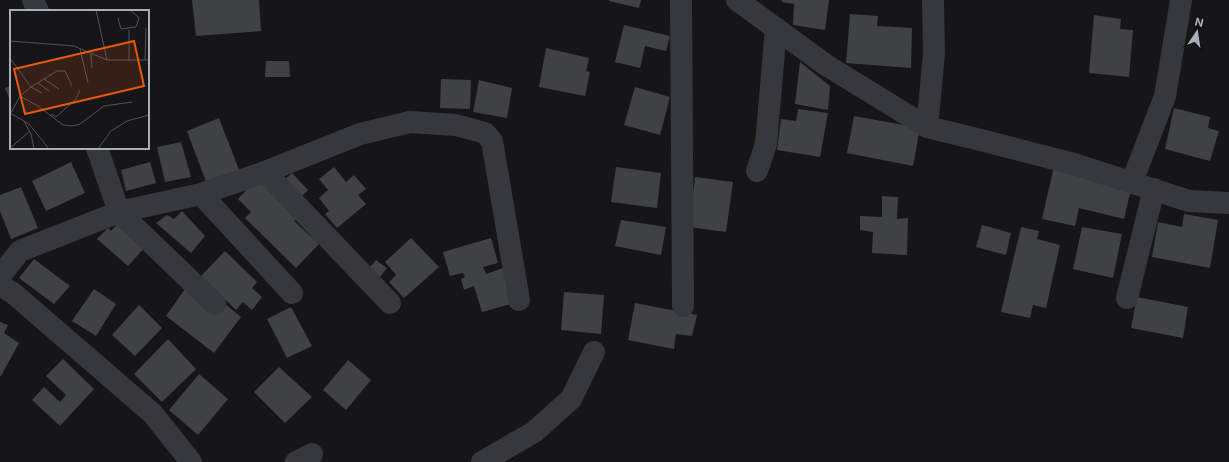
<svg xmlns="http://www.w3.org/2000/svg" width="1229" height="462" viewBox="0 0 1229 462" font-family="Inter,sans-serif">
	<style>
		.building { fill: #404145 }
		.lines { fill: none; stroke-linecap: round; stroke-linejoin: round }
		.minor { stroke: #37383d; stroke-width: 22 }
		.inset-road { fill: none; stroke: #505358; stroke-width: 1 }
		.view { fill: #e8590c; fill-opacity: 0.15; stroke: #e8590c; stroke-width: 2 }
		.inset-edge { fill: none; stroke: #a8aeb9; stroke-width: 2 }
	</style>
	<rect width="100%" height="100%" fill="#161618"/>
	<path class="building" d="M192 0H259L261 31 196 36Z
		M609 0H641L639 8 609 1Z
		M782 0H829L825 30 793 25 794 4 782 2Z
		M850 14 878 16 877 26 912 28 911 68 846 63Z
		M1094 15 1121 19 1120 29 1133 30 1129 77 1089 73Z
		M624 25 670 36 666 51 645 46 640 68 615 62Z
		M546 48 589 58 586 71 590 72 585 96 539 87Z
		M266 61H289L290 77H265Z
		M800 62 830 86 828 110 795 104Z
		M441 79 471 80 470 109 440 108Z
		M479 80 512 88 507 118 473 112Z
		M11 86V103L5 88Z
		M635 87 670 97 660 135 624 125Z
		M1174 108 1210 117 1208 128 1219 131 1210 161 1165 149Z
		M798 109 828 113 820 157 777 150 781 119 796 121Z
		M854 116 920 128 913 166 847 153Z
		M219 118 241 175 208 187 187 131Z
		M181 142 191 177 165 182 157 147Z
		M71 162 85 193 46 211 32 181Z
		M150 162 156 183 126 191 121 170Z
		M1054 166 1132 185 1124 219 1079 208 1075 226 1042 219Z
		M334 167 346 182 354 175 366 189 358 195 366 204 337 228 325 214 329 211 319 198 328 190 319 179Z
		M616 167 661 173 657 208 611 202Z
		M292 173 308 190 299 199 282 182Z
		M695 177 733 182 726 232 689 227Z
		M257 179 298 218 294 221 319 244 296 268 245 218 251 212 238 199Z
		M21 187 38 228 11 239 0 211V195Z
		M882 196 898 197 897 219 908 218 907 255 872 253 873 232 860 230V216L882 217Z
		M182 211 205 236 191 253 156 223 167 215 174 219Z
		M1184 214 1218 220 1210 268 1152 257 1158 222 1182 227Z
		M121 220 148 244 128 266 97 239 108 228 111 231Z
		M621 220 666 227 661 255 615 246Z
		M982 225 1011 233 1006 255 976 247Z
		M1021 227 1039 231 1037 239 1060 245 1046 308 1033 305 1030 318 1001 312Z
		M1082 227 1122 234 1113 278 1073 269Z
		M411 238 439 267 404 298 389 282 396 275 385 262Z
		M491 238 498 263 483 267 486 274 503 268 514 303 482 312 474 286 464 290 461 279 465 277 463 273 450 276 443 252Z
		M225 251 257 282 252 288 262 297 252 310 243 302 236 310 201 276Z
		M34 259 70 286 54 304 19 278Z
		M376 260 387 268 377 281 366 272Z
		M94 289 116 304 96 336 72 321Z
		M185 289 224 303 241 317 214 353 166 316Z
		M564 292 604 295 601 334 561 330Z
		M1137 297 1188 307 1183 338 1131 328Z
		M635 303 697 315 692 336 676 334 674 349 628 340Z
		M139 305 162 328 135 356 112 335Z
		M291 307 312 346 287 358 267 319Z
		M0 322 8 325 4 333 19 343 1 376H0Z
		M168 339 196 369 162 402 134 374Z
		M63 359 94 389 60 426 32 400 44 387 60 402 66 395 46 376Z
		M348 360 371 380 346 410 323 390Z
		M279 367 312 397 285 423 254 392Z
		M199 374 228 399 198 435 169 410Z"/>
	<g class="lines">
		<path class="minor" d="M33 0 38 11
			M681 0 683 306
			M737 0 826 65 927 127 981 140 1074 164 1189 201 1229 203
			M927 127 934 54 933 0
			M97 148 119 212 215 304
			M757 171 766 144 776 28
			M265 172 390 303
			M1132 182 1165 96 1181 0
			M201 194 292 293
			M0 276 20 251 119 212 201 194 265 172 360 134 410 122 456 125 485 133 492 141 519 300
			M0 285 13 293 153 414 191 462
			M1127 298 1154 189
			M296 462 312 454
			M482 462 534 432 571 399 594 352"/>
	</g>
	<g transform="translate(10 10)">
		<rect width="139" height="139" fill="#161618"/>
		<path class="inset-road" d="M86 0 97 50M108 8 111 19 126 17 129 8 120 0M119 20V51M0 31 64 36 97 50H139M70 39 78 73M81 44 82 58M0 48 21 77 32 83M135 50 136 18M34 69 49 79M28 73 39 81M10 86 21 77 47 61H55L62 76M0 103 19 114 39 139M1 103 10 86 28 96 53 115 63 116 70 114 94 96 122 92M41 104 46 107 66 89 70 80M14 111 21 124 24 139M0 138 19 122M88 139 101 121 117 111 139 105"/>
		<path class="view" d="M124 31 134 76 15 104 4 59Z"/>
		<rect width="139" height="139" class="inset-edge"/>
	</g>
	<g transform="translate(1197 32) rotate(13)" stroke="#111113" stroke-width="3" paint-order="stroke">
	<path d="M0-3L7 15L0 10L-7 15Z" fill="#a8aeb9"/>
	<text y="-6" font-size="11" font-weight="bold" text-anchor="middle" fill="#a8aeb9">N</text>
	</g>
</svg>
